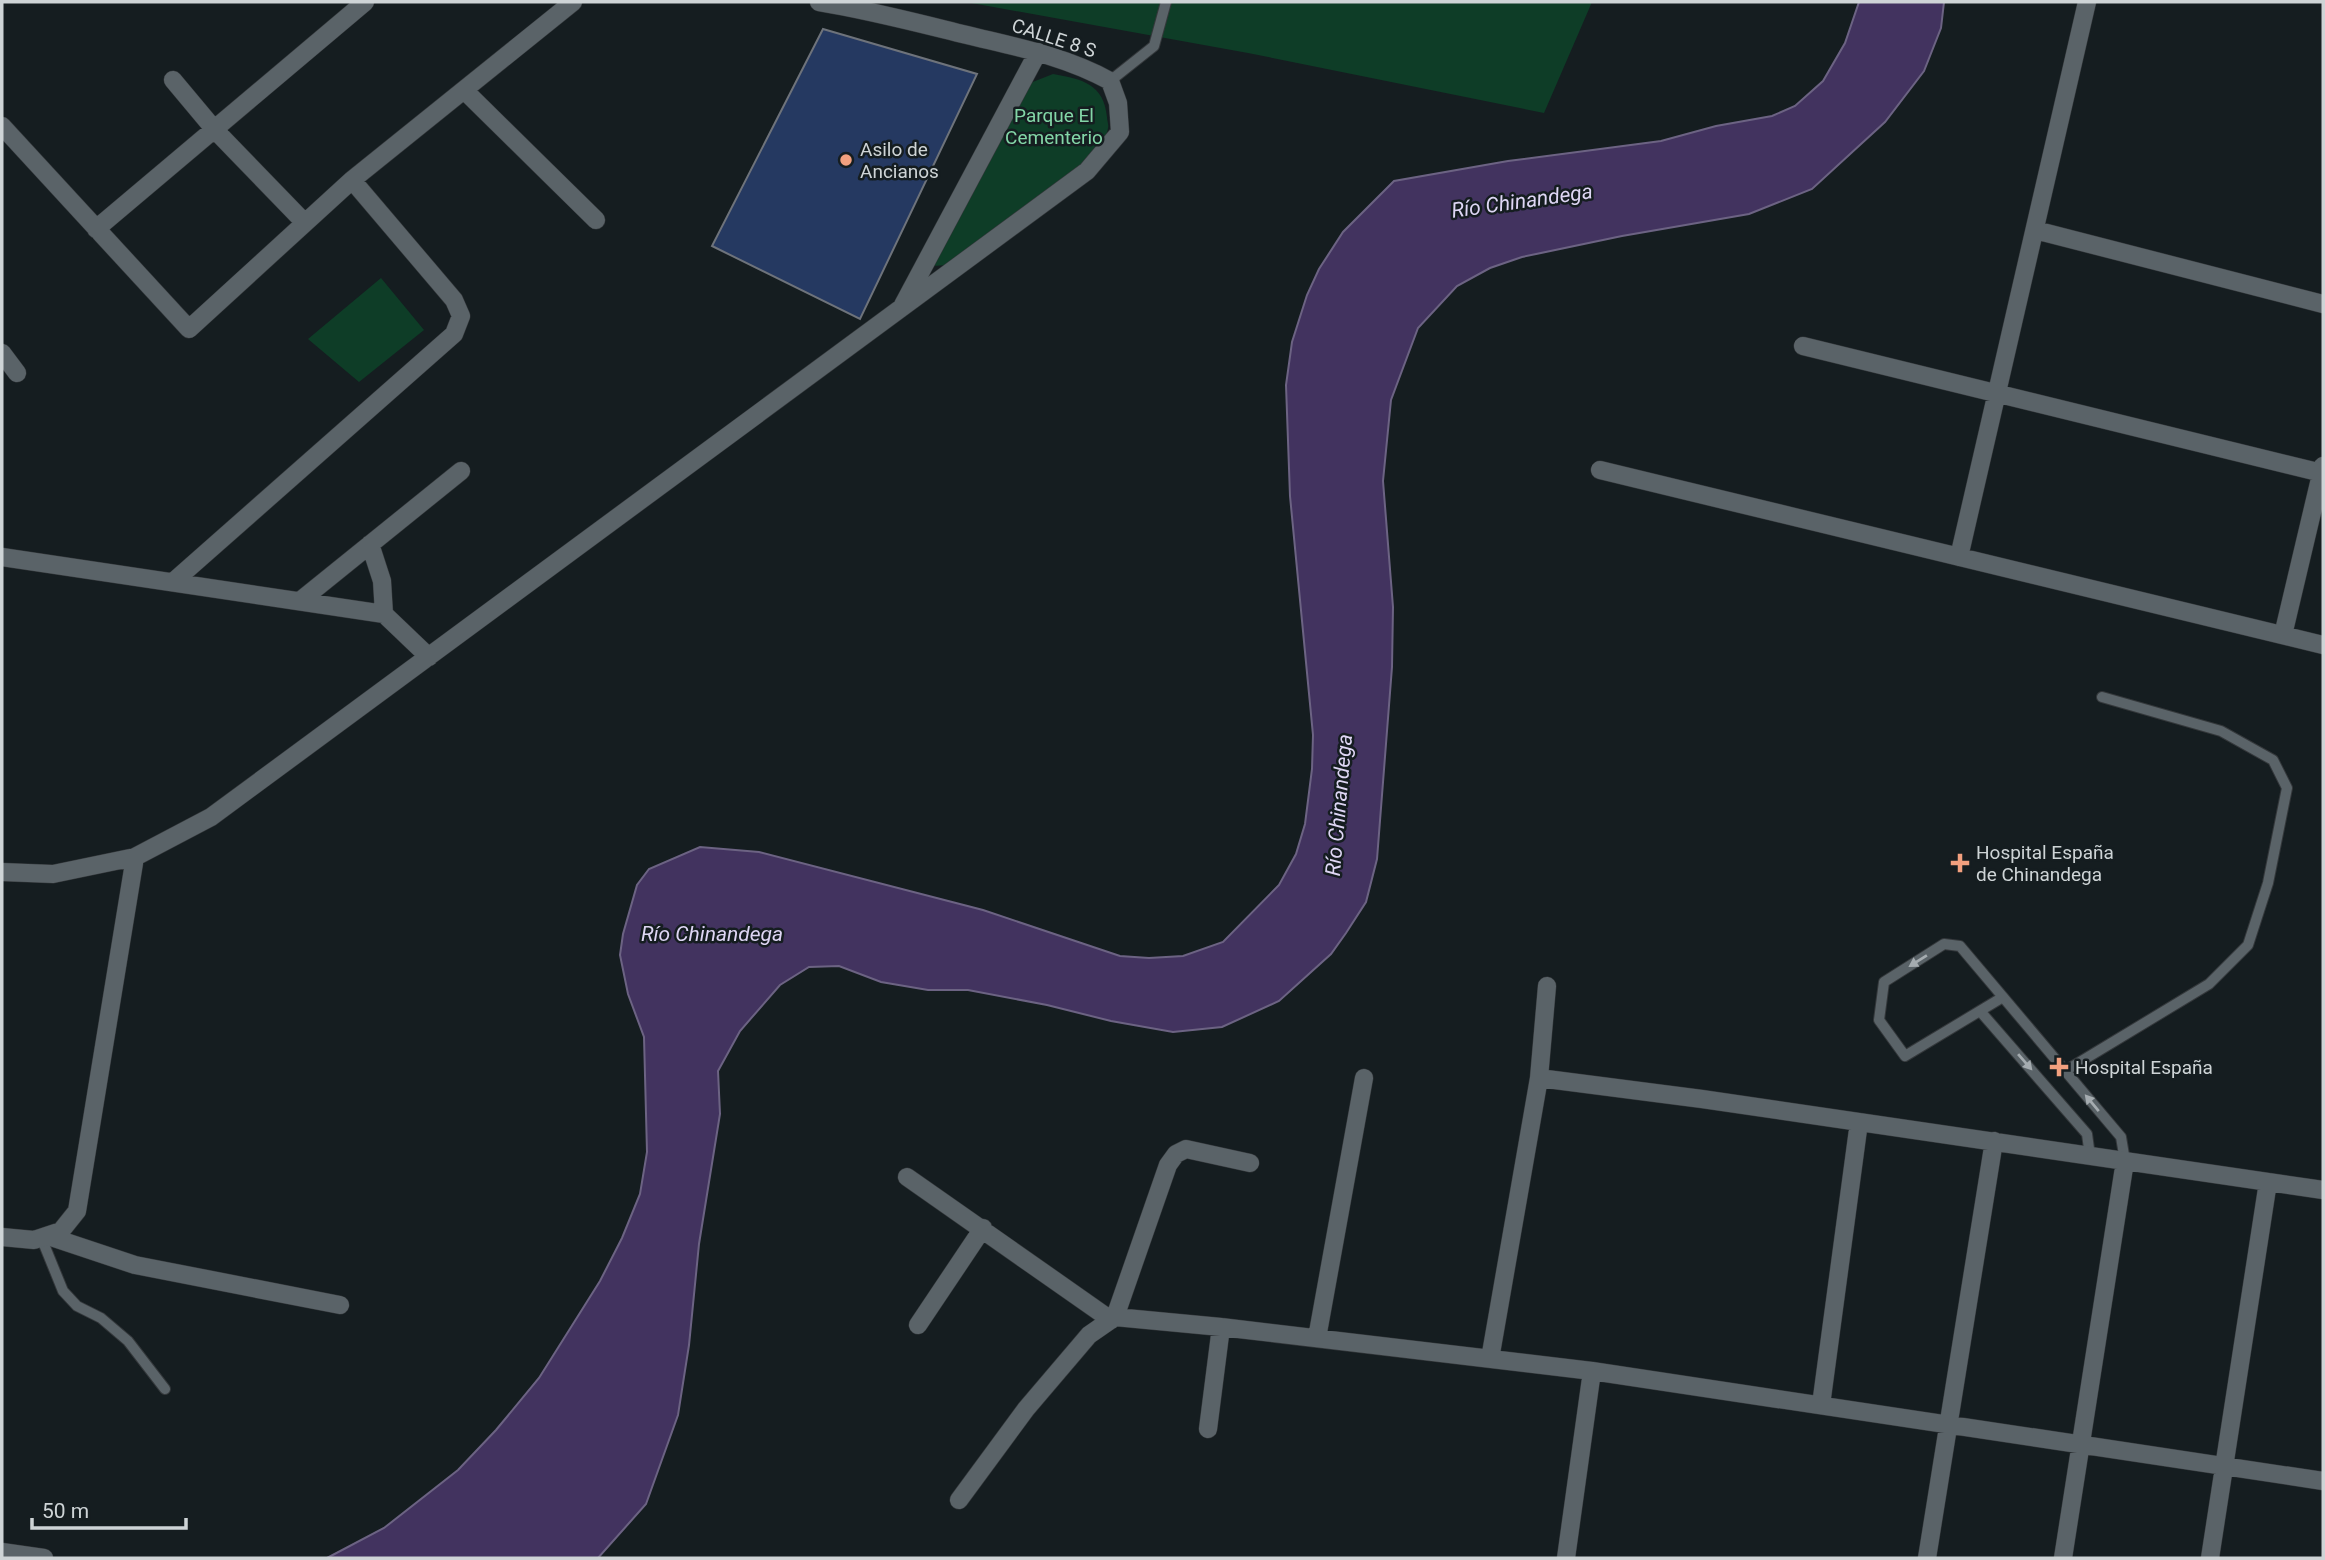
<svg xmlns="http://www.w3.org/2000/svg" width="2325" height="1560" viewBox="0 0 2325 1560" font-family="Roboto,sans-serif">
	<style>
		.green { fill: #0e3d27 }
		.water { fill: #42335f; stroke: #6c6383; stroke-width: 2 }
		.building { fill: #253961; stroke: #6e737b; stroke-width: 2 }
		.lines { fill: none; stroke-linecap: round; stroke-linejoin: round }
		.service-casing { stroke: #34383b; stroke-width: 12 }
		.minor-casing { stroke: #34383b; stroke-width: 19 }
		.service { stroke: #5a6368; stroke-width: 10 }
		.minor { stroke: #5a6368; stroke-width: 18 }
		.oneway { fill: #a5acb0 }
		.poi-dot { fill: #f2a07f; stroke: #151d20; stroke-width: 2.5 }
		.labels { text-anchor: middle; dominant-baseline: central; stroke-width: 5; stroke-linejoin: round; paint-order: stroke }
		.street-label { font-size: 19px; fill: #ced4d6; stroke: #151d20 }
		.park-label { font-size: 19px; fill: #83d6a7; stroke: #151d20 }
		.poi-label { font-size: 19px; fill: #ced4d6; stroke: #151d20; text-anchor: start }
		.water-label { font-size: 21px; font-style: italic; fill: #ded6f4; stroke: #151d20 }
	</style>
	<rect width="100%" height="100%" fill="#151d20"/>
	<path class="green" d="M966 2H1592L1544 113 1248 53Z
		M1053 74C1082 79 1104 84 1107 117 1107 121 1109 125 1108 128 1106 143 1089 159 1080 170L948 265 932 266 1020 87Z
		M381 278 424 330 359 382 308 339Z"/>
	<path class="water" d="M1859 2H1944L1941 28 1924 71 1885 122 1812 189 1749 214 1622 236 1522 257 1490 268 1457 286 1418 328 1391 400 1383 481 1393 607 1392 667 1377 859 1366 902 1346 933 1331 954 1279 1001 1222 1027 1173 1032 1111 1021 1047 1005 968 990H928L881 982 839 966 809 967 780 985 740 1031 718 1071 720 1114 699 1244 689 1345 678 1415 646 1504 598 1558H327L384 1528 458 1470 496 1430 539 1378 600 1281 622 1238 640 1194 647 1152 644 1037 628 994 620 955 623 934 637 885 649 869 700 847 759 852 983 910 1120 956 1149 958 1183 956 1223 942 1279 885 1296 854 1305 824 1312 769 1313 735 1290 496 1286 385 1292 342 1307 295 1319 269 1343 232 1394 181 1508 161 1661 141 1716 126 1772 116 1795 106 1823 81 1845 43Z"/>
	<path class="building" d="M823 29 977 74 860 319 712 246Z"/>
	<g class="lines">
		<defs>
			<path id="service" d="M1110 81 1154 46 1166 2
				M2003 997 1905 1056 1879 1020 1884 982 1944 944 1960 946 2121 1137 2125 1161
				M1980 1011 2087 1134 2090 1156
				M2065 1071 2209 984 2248 945 2268 883 2287 788 2273 760 2221 731 2102 697
				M41 1237 63 1291 77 1306 101 1318 128 1341 165 1389"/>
			<path id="minor" d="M173 80 214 129 305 223
				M464 90 596 220
				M2 126 189 329 352 180 573 2
				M96 229 365 2
				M2035 230 2323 304
				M903 305 1038 52
				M1803 346 2322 473
				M2 353 17 373
				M1600 470 2323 645
				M370 544 382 581 384 614
				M2 557 384 614 429 657
				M1959 557 2087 2
				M173 582 454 334 461 316 454 300 352 180
				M300 601 461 471
				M2283 635 2323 466
				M2 872 53 874 135 857 211 817 1087 171 1120 132 1118 103 1110 81C1065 56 1016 47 967 35 918 23 869 10 819 2
				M1539 1078 1702 1099 2323 1190
				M907 1177 1111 1320
				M48 1236 135 1265 340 1305
				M2 1237 34 1240 61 1231 77 1211 135 857
				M1115 1317 1168 1165 1176 1154 1186 1149 1250 1163
				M918 1325 983 1228
				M1317 1338 1364 1078
				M1490 1359 1539 1078 1547 986
				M1821 1405 1859 1122
				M1208 1429 1221 1327
				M959 1500 1026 1409 1089 1335 1115 1317 1221 1327 1592 1371 2323 1481
				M2 1552 44 1558
				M1566 1558 1592 1371
				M1927 1558 1994 1141
				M2063 1558 2125 1161
				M2210 1558 2268 1182"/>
		</defs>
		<use href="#service" class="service-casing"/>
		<use href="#minor" class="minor-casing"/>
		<use href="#service" class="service"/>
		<use href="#minor" class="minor"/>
	</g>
	<defs><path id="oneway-solid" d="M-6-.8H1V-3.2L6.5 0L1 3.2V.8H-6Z" transform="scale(1.75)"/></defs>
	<g class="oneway">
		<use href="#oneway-solid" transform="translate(1918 961) rotate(148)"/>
		<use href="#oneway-solid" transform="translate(2025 1062) rotate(49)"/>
		<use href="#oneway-solid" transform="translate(2092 1103) rotate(-130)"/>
	</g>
	<g class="poi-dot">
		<circle cx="846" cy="160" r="7"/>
		<path d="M1956.5 852.5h7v7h7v7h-7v7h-7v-7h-7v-7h7z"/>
		<path d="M2055.5 1056.5h7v7h7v7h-7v7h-7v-7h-7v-7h7z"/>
	</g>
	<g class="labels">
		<g class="street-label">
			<text transform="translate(1054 38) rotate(18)">CALLE 8 S</text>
		</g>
		<g class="park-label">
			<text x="1054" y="115">Parque El<tspan x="1054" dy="22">Cementerio</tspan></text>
		</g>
		<g class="poi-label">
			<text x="860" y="149">Asilo de<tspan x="860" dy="22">Ancianos</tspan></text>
			<text x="1976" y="852">Hospital España<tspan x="1976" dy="22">de Chinandega</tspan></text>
			<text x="2075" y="1067">Hospital España</text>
		</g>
		<g class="water-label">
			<text transform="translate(1522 201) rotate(-8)">Río Chinandega</text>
			<text transform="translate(1339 805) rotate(-85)">Río Chinandega</text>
			<text x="712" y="934">Río Chinandega</text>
		</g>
	</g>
	<rect width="2325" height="1560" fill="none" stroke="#ced4d6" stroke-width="7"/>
	<path d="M32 1518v10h154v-10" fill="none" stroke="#ced4d6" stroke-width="3.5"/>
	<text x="42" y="1518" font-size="21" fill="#ced4d6" stroke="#151d20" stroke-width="5" paint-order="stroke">50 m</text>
</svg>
